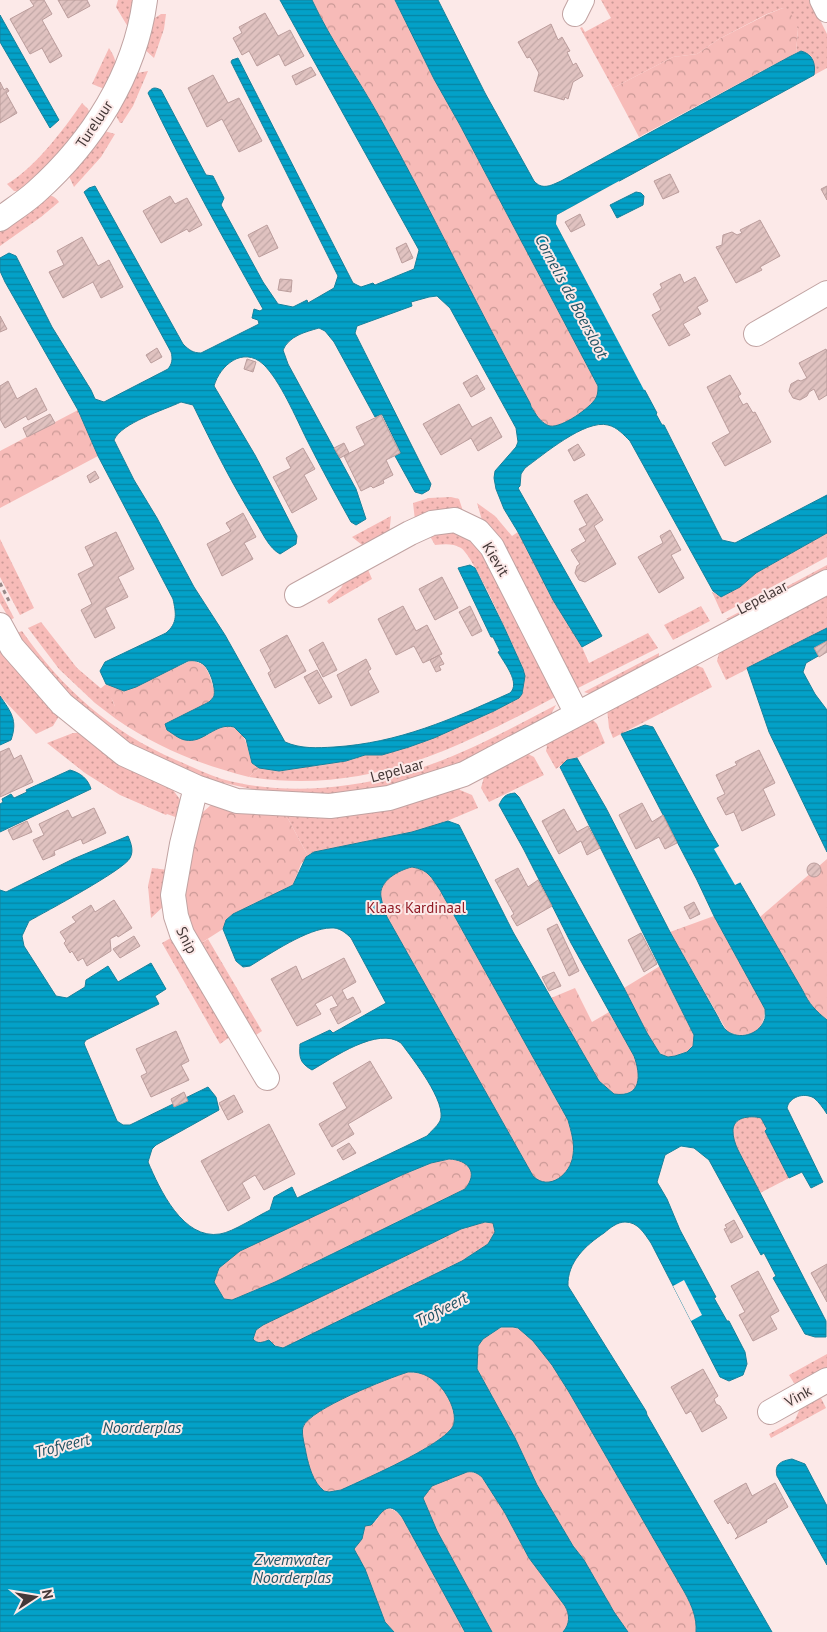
<svg xmlns="http://www.w3.org/2000/svg" width="827" height="1632" viewBox="0 0 827 1632" font-family="'PT Sans',sans-serif">
	<style>
		.grass { fill: url(#grass-dots) }
		.forest { fill: url(#forest-crowns) }
		.water { fill: url(#water-rules); stroke: #16829c; fill-rule: evenodd }
		.pier { fill: #fce9e8 }
		.building { fill: url(#building-hatch); stroke: #bb9d9c }
		.lines { fill: none; stroke-linecap: round; stroke-linejoin: round }
		.street-casing { stroke: #c1a3a2; stroke-width: 26 }
		.path { stroke: #988988; stroke-width: 3; stroke-dasharray: 4 4; stroke-linecap: butt }
		.street { stroke: #fff; stroke-width: 24 }
		.labels { text-anchor: middle; dominant-baseline: central; stroke-width: 4; stroke-linejoin: round; paint-order: stroke }
		.street-label { font-size: 15px; fill: #443837; stroke: #fce9e8 }
		.park-label { font-size: 15px; fill: #901b25; stroke: #fce9e8 }
		.water-label { font-size: 16px; font-style: italic; fill: #1f5364; stroke: #fce9e8 }
	</style>
	<defs>
		<pattern id="grass-dots" width="8" height="8" patternUnits="userSpaceOnUse" patternTransform="scale(1.25)"><rect width="8" height="8" fill="#f7bbb8"/><path d="M2 2h.1M6 6h.1" fill="none" stroke="#ca9996" stroke-width="1.8" stroke-linecap="round"/></pattern>
		<pattern id="forest-crowns" width="20" height="18" patternUnits="userSpaceOnUse" patternTransform="scale(1.25)"><rect width="20" height="18" fill="#f7bbb8"/><path d="M2 6a3 3 0 1 1 6 0M12 15a3 3 0 1 1 6 0" fill="none" stroke="#ca9996"/></pattern>
		<pattern id="water-rules" width="6" height="5" patternUnits="userSpaceOnUse" patternTransform="scale(1.25)"><rect width="6" height="5" fill="#03a1c8"/><path d="M0 2.5h6" fill="none" stroke="#0684a3"/></pattern>
		<pattern id="building-hatch" width="6" height="6" patternUnits="userSpaceOnUse" patternTransform="scale(1.25)"><rect width="6" height="6" fill="#e0c2c0"/><path d="M-1 1l2-2M0 6l6-6M5 7l2-2" fill="none" stroke="#c1a7a6"/></pattern>
	</defs>
	<rect width="100%" height="100%" fill="#fce9e8"/>
	<path class="grass" d="M118 0H137L128 27 116 7Z
		M601 0H810L827 34V68L814 75 815 68 812 57 801 51 796 53 798 29 783 8 767 14 719 39 697 54 673 57 613 88 580 28 582 27 585 32 611 18Z
		M161 14H166L164 29 154 58 142 47 152 20Z
		M109 48C121 66 115 72 107 90L92 84Z
		M148 71 133 106 122 123H120L113 110 132 74Z
		M82 103 88 109 92 118 25 192 14 191 7 184C35 168 64 129 82 103Z
		M101 130 115 134 101 157 74 187 67 172Z
		M44 195C51 195 55 196 59 202L41 217 0 246V227Z
		M451 497 459 499 465 517 415 520 413 503 429 498Z
		M477 503 495 516 512 536 518 532 553 600 582 647 589 663 648 633 658 648 576 689 484 527Z
		M391 516 389 536 366 548 352 537Z
		M454 529 476 541 557 696C456 749 367 795 249 777L259 768 279 771 346 761 365 755H382L494 711 512 702 522 694 525 676 523 669C515 650 474 556 461 548 453 543 444 544 435 545L427 531Z
		M827 533V557L722 614 712 592 722 597 740 587 756 573Z
		M0 539 34 608 20 615 0 577Z
		M366 565 372 579 329 604 327 601 341 588 348 575Z
		M827 565V572L732 621 726 619Z
		M0 591 14 618 10 620 0 603Z
		M827 595V628L726 680 717 661 719 653 718 651Z
		M701 606 710 621 673 640 664 625Z
		M41 622 77 668 111 697 116 709V719L95 703 59 669 28 628Z
		M22 631C63 690 110 731 176 760 191 766 206 774 222 779 279 795 344 790 401 774 456 759 506 731 556 705L551 714 514 737 440 771 380 788 347 793 320 795 265 792 206 779 130 745 61 689 29 653 17 633Z
		M0 646 30 685 59 716 53 726 36 734 0 696Z
		M659 653V660L593 695 584 692Z
		M693 664 703 668 712 687 613 738 609 728 607 709Z
		M590 719 593 720 597 724 605 743 577 758 569 759 556 769 546 751 547 746 544 743Z
		M73 733H78L101 751 131 769 173 790 182 802 181 819 167 814 166 815 120 795 85 773 47 743Z
		M527 752 530 755 534 757 544 775 489 802 481 788 484 777Z
		M459 788 460 790 472 795 478 808 435 826 412 832 314 852 308 856 286 815 393 807 420 801Z
		M152 868 168 870 166 904 151 918 148 886Z
		M176 935 231 1036 220 1044 162 943Z
		M208 939 262 1031 256 1035 247 1029 198 945Z
		M752 1115 761 1118 767 1129 765 1131 789 1178 760 1193C754 1180 728 1140 733 1128 736 1119 745 1117 752 1115Z
		M485 1222 493 1223 495 1232 488 1244 462 1261 283 1349 271 1343 261 1344 253 1340 256 1330 263 1325 461 1229Z
		M827 1354V1372L803 1385 794 1383 789 1375Z
		M819 1394 826 1408 771 1438 769 1434 795 1420 802 1404Z"/>
	<path class="forest" d="M312 0H395L434 79 460 125 598 386C598 390 598 394 596 398 590 408 562 428 550 426 545 425 540 420 537 416 534 411 531 408 530 403 478 309 432 212 380 118 359 78 331 41 312 0Z
		M783 8 790 11 798 29 796 53 639 137 613 88 673 57 697 54 719 39 768 14Z
		M78 410 98 456 0 508V451Z
		M192 660 204 665 209 674 214 689V697L209 702 166 724 206 736C212 732 218 727 224 726 244 721 248 750 252 763L259 768 249 777C201 765 156 747 116 719 115 702 114 698 100 689L106 684 124 691Z
		M211 805 286 815 308 856 301 864 293 885 233 914 226 920 223 929 198 945 186 921 182 878 196 818Z
		M827 859V1020C816 1011 809 1004 803 991L760 917Z
		M412 867C429 870 431 876 440 890L568 1120C571 1131 575 1143 573 1155 571 1174 549 1193 533 1176L387 917C385 910 382 904 381 897 378 881 399 870 412 867Z
		M714 916 765 1009C765 1023 757 1036 742 1036 737 1036 731 1033 727 1031L670 932Z
		M660 966 694 1035 693 1046 687 1052 675 1056 668 1057 660 1054 647 1033 624 988Z
		M575 988 592 1022 609 1012C617 1029 653 1074 633 1090 627 1094 621 1095 614 1094L599 1081 551 998Z
		M449 1159C468 1160 479 1172 465 1189L275 1282 232 1300 224 1299 214 1282 219 1268 240 1251 404 1174 431 1163Z
		M501 1327C506 1327 512 1326 517 1328 538 1339 557 1372 569 1392L685 1593C692 1606 697 1618 696 1632H628L614 1612 584 1560 573 1546 537 1485 515 1438 477 1369 478 1346 483 1339Z
		M408 1372C423 1371 435 1379 444 1391 450 1400 456 1412 454 1423 452 1442 360 1481 341 1490L329 1492 324 1491C314 1483 309 1469 307 1457 305 1448 300 1435 303 1427 309 1409 389 1378 408 1372Z
		M467 1471 477 1473 482 1477 505 1513 529 1558 565 1606C570 1615 570 1624 563 1632H492L437 1531 423 1498 432 1486Z
		M387 1508 394 1510 402 1517 465 1632H394L385 1622 365 1569 354 1549 362 1539 365 1526 376 1521 382 1511Z"/>
	<path class="water" d="M280 0H312C331 41 358 78 380 118 432 211 478 309 530 403 531 408 534 411 537 416 540 420 545 425 550 426 562 428 590 408 596 398 598 394 598 390 598 386L460 125 434 79 395 0H438L485 93 534 181C542 190 550 186 561 181L789 57 801 51C813 54 816 64 814 75L557 215 556 224 657 413 656 414 662 425H664L722 540 735 543 827 495V533L756 573 740 587 721 597 713 591 630 441C624 435 617 427 608 425 585 419 543 455 525 468L521 474 520 486 518 488 602 636 582 647 553 600 518 532 504 509 496 489 494 478 495 471 516 447 518 442 516 428 450 308 437 296 429 297 411 302 412 306 357 326 355 333 431 484 429 490 422 494 415 492 395 456 401 453 382 414 375 417 334 342 325 331 319 328C305 332 289 336 283 350L288 364 356 489 366 519 356 525 351 522C336 495 321 468 307 440 296 418 280 380 263 364 243 346 220 365 214 386L255 455 274 491 297 536 296 544 280 554C269 548 263 534 257 524 233 486 213 446 193 405L181 402C164 410 121 423 114 440L134 480 157 518 194 587 225 635 285 742C301 749 317 748 334 747 399 743 452 719 510 693 521 683 504 663 498 652L500 651 493 637H491L458 568 470 565 475 568 504 627 523 669 525 676 522 694 519 698 494 711 434 738 409 747 382 755H365L346 761 279 771 259 768 252 763 246 739 234 727C215 722 204 744 185 740 179 739 172 733 167 730L165 724 209 702C210 701 213 698 214 696 216 688 210 670 204 665 200 661 193 660 188 661L136 687 124 691 106 684 100 671 105 662 166 633C178 623 176 613 173 599L98 456 78 410 5 282 0 271V258L9 253 16 256 52 327 91 390 95 399 104 402 168 369C172 364 173 359 171 352L84 192 89 188 95 186 183 344C189 350 193 353 201 353L259 324 258 320 252 318 254 309 260 311 263 309C223 238 183 166 148 93 152 87 155 87 161 90L206 175 213 176 224 198 221 205 263 282 278 304 293 307 307 300 308 303 334 288 338 276 231 62 232 60 238 58 353 283 361 287 373 283 375 285 414 269 419 250Z
		M0 15 59 120 50 128 0 42Z
		M636 192 641 193 644 196 643 205 617 218 610 205Z
		M827 628V651L806 663 803 672 815 694 827 710V852L769 732 747 668Z
		M0 696C11 712 18 720 11 740L0 745Z
		M645 725 653 727 707 826 803 991C809 1004 816 1011 827 1020V1114C823 1108 819 1102 814 1098 804 1092 789 1097 787 1108L823 1182 811 1188 802 1172 789 1178 765 1131 767 1129 761 1118C750 1115 732 1117 733 1132 733 1137 735 1143 737 1148L826 1321V1337H815L805 1334 773 1278 776 1276 764 1253 761 1255 709 1160 694 1148 681 1146 665 1155 657 1182 667 1199 680 1230 716 1297 714 1298 727 1321H729L745 1352 747 1364 743 1375 729 1381 720 1377 651 1243C644 1233 638 1222 625 1222 617 1222 610 1228 604 1233 586 1245 567 1262 568 1286L646 1411 647 1415 772 1632H696C697 1618 692 1606 685 1593L569 1392 552 1365 533 1341 518 1328 513 1327H501L483 1339 478 1346 477 1369 515 1438 537 1485 573 1546 584 1560 614 1612 628 1632H563C570 1624 570 1615 565 1606L529 1558 505 1513 482 1477C477 1473 474 1471 467 1472L432 1486 423 1498 437 1531 492 1632H465L402 1517C387 1497 381 1515 371 1525L365 1526 362 1539 354 1549 365 1569 385 1622 394 1632H0V890L6 892 73 859 128 836C131 843 134 851 130 858 124 870 45 912 29 921L22 936 24 946 56 996 67 998 85 987 86 980 108 966 118 982 151 963 166 989 155 996 159 1004 86 1040 84 1043 85 1046 117 1121 123 1125H130L208 1087 216 1097 219 1110 156 1145 152 1149 148 1162C160 1190 183 1240 220 1234 233 1232 257 1216 270 1210L274 1197 292 1187 297 1198 427 1136C430 1132 437 1127 440 1121 448 1103 412 1058 401 1043 378 1026 333 1058 312 1070 300 1063 299 1058 300 1044L330 1030 333 1033 386 1003 351 938C346 933 339 927 331 928 308 928 270 954 250 966L243 967 236 961 223 929 226 920 233 914 293 885 306 857 314 852 412 832 448 821 459 825 513 932 599 1081 614 1094C642 1098 641 1075 634 1056L571 943 524 850 499 805C503 797 505 794 515 793L519 797 624 988 647 1033 660 1054 668 1057 675 1056 687 1052 693 1046 694 1035 560 767 567 760 577 758 606 808 670 932 718 1017C720 1021 723 1028 727 1031 739 1040 758 1035 764 1021 766 1018 765 1013 765 1009L714 916 697 880 621 734ZM412 867C429 870 431 877 440 890L568 1120C571 1131 575 1143 573 1155 571 1174 549 1192 533 1176L387 917C385 910 382 904 381 897 378 881 399 870 412 867ZM449 1159C468 1160 479 1172 465 1189L275 1282 232 1300 224 1299 214 1282 219 1268 240 1251 404 1174 431 1163ZM485 1222 493 1223 495 1232 488 1244 462 1261 283 1348 275 1346 269 1340C263 1342 258 1345 253 1339L256 1330 263 1325 461 1229ZM408 1372C423 1371 435 1379 444 1391 450 1400 456 1412 454 1423 452 1442 360 1481 341 1490L329 1492 324 1491C313 1482 309 1467 306 1453 305 1446 301 1434 303 1427 309 1409 389 1378 408 1372Z
		M70 770C81 773 88 779 91 789L0 832V804L3 802 2 799 11 794 14 798 27 792 26 790Z
		M792 1459 805 1464 827 1506V1565L777 1476C774 1464 781 1461 792 1459Z"/>
	<path class="pier" d="M619 181 620 184 560 217 558 224 647 389 644 390 556 224 557 215Z
		M721 845 741 882 735 885 714 849Z
		M684 1280 702 1315 691 1321 673 1286Z"/>
	<path class="building" d="M30 0H44L52 14 42 20 62 56 50 63 42 48 30 54 10 19 34 6Z
		M58 0H87L90 6 68 18Z
		M265 13 278 36 290 30 304 56 285 66 279 54 257 66 249 51 242 55 233 38 242 33 239 27Z
		M551 24 558 40 562 37 570 51 567 52 573 65 576 63 583 76 573 82 568 99 565 97 564 100 534 91 539 73 530 57 527 58 518 42Z
		M311 67 316 75 296 85 292 76Z
		M213 75 228 103 239 98 262 141 239 152 222 119 207 127 188 88Z
		M0 82 4 90 7 88 9 91 6 93 17 113 0 123Z
		M670 174 679 192 663 199 654 181Z
		M827 186V200L821 189Z
		M170 196 175 204 187 198 202 225 189 232 187 229 161 243 143 211Z
		M580 214 585 225 571 232 565 222Z
		M760 220 780 256 760 267 762 270 736 283 716 247 722 245 723 235 732 232 737 235 742 233 740 230Z
		M267 225 278 248 259 257 248 235Z
		M82 237 98 266 109 260 123 287 101 298 93 282 63 298 49 272 64 265 57 251Z
		M406 243 413 258 402 263 396 248Z
		M680 274 684 283 695 277 708 301 697 307 701 314 683 324 690 335 669 346 652 315 661 310 653 294 662 288 660 284Z
		M280 279 292 280 291 292 278 290Z
		M0 316 7 329 0 332Z
		M157 348 162 357 151 363 146 355Z
		M826 349 827 352V395L819 400 814 389 809 392 807 396 800 400 793 398 789 391 791 384 798 380 801 381 807 378 799 363Z
		M247 359 256 362 253 372 244 369Z
		M477 375 485 389 471 397 463 383Z
		M730 375 741 394 738 396 743 405 747 403 753 413 755 412 771 442 725 466 712 443 730 433 707 387Z
		M8 381 17 399 36 388 47 410 28 420 26 416 5 428 0 419V386Z
		M459 404 472 427 491 417 502 437 478 451 471 438 441 455 423 424Z
		M50 414 55 423 27 437 23 428Z
		M381 415 400 453 386 460 393 475 383 480 384 483 373 488 371 486 361 491 344 456 365 445 356 427Z
		M344 443 349 453 340 458 334 448Z
		M578 444 585 455 574 461 568 450Z
		M303 448 315 469 304 475 317 499 292 513 273 477 291 468 286 458Z
		M95 471 99 478 90 483 87 476Z
		M587 494 603 520 594 526 616 564 585 582 579 580 575 573 577 566 580 564 571 550 586 541 579 529 587 525 574 501Z
		M243 513 256 537 244 543 253 559 222 576 207 544 231 531 226 523Z
		M670 530 681 550 671 555 684 578 659 593 638 557 663 543 660 536Z
		M116 532 134 569 118 577 128 597 105 608 115 628 95 638 81 610 92 604 78 574 94 566 85 547Z
		M442 577 458 608 435 620 419 589Z
		M403 606 416 631 427 625 442 654 423 663 414 646 396 655 378 619Z
		M470 606 482 631 472 636 459 612Z
		M287 635 306 671 275 688 268 673 271 671 260 650Z
		M827 641V652L819 657 814 648Z
		M323 642 337 670 323 677 309 650Z
		M439 655 444 664 439 666 441 670 436 672 430 660Z
		M366 659 371 669 368 671 379 692 351 706 337 675Z
		M317 670 332 697 319 704 304 677Z
		M9 748 14 759 21 755 33 782 0 797V752Z
		M759 750 775 783 763 789 775 815 742 831 734 812 726 815 717 798 725 794 716 775 737 765 735 762Z
		M642 803 652 822 663 815 677 843 665 849 659 837 636 849 619 815Z
		M94 808 106 833 83 844 81 839 54 851 55 855 43 860 33 840 44 835 39 824 68 810 72 818Z
		M564 809 577 832 588 826 600 848 587 855 581 841 559 854 542 821Z
		M27 821 32 832 13 840 8 830Z
		M807 870a7 7 0 1 1 14 0a7 7 0 1 1-14 0Z
		M518 868 528 887 538 880 552 906 517 926 511 916 514 914 495 880Z
		M114 900 132 928 118 937 117 935 110 939 111 951 87 966 83 958 78 961 72 951 70 953 64 943 66 941 60 932 76 922 72 917 91 905 95 912Z
		M694 902 700 914 690 919 684 907Z
		M557 924 579 971 569 976 547 929Z
		M641 933 657 964 644 972 628 940Z
		M134 936 140 946 120 958 113 949Z
		M344 958 356 982 342 990 347 1000 353 997 361 1012 338 1024 330 1009 338 1006 332 995 315 1004 321 1014 297 1026 271 979 296 966 302 980Z
		M554 972 561 986 549 991 542 977Z
		M176 1031 189 1061 181 1065 189 1080 151 1097 141 1076 147 1073 136 1049Z
		M370 1061 392 1098 348 1124 354 1134 332 1147 319 1124 347 1108 333 1083Z
		M184 1092 188 1101 174 1107 171 1099Z
		M234 1095 243 1112 228 1120 219 1103Z
		M269 1124 295 1174 264 1190 255 1175 242 1183 250 1198 228 1211 201 1161Z
		M349 1143 356 1153 343 1160 337 1150Z
		M734 1220 743 1237 731 1243 724 1229 727 1228 725 1225Z
		M827 1264V1302L811 1273Z
		M758 1271 779 1311 770 1316 777 1329 753 1341 739 1315 745 1312 731 1286Z
		M703 1369 718 1396 714 1399 716 1404 720 1406 727 1418 702 1432 691 1411 686 1414 671 1387Z
		M746 1483 752 1496 775 1483 788 1507 766 1520 767 1522 735 1539 738 1536 730 1522 728 1524 714 1501Z"/>
	<g class="lines">
		<defs>
			<path id="street" d="M822 0 827 10
				M575 14 582 0
				M0 219C12 210 25 202 36 192 92 142 135 75 145 0
				M756 334 827 293
				M297 595 410 533 432 523 455 520 478 531 492 547 577 714
				M0 625 12 647 62 704 124 754 196 787 237 801 330 806 389 798 464 774 827 582
				M196 787 182 844 173 895 176 916 182 934 267 1078
				M770 1412 827 1380"/>
		</defs>
		<use href="#street" class="street-casing"/>
		<path class="path" d="M0 583 10 603"/>
		<use href="#street" class="street"/>
	</g>
	<g class="labels">
		<g class="street-label">
			<text transform="translate(94 124) rotate(-56)">Tureluur</text>
			<text transform="translate(496 559) rotate(59)">Kievit</text>
			<text transform="translate(762 597) rotate(-28)">Lepelaar</text>
			<text transform="translate(397 770) rotate(-15)">Lepelaar</text>
			<text transform="translate(187 940) rotate(63)">Snip</text>
			<text transform="translate(798 1396) rotate(-29)">Vink</text>
		</g>
		<g class="park-label">
			<text x="416" y="907">Klaas Kardinaal</text>
		</g>
		<g class="water-label">
			<text transform="translate(572 296) rotate(62)">Cornelis de Boersloot</text>
			<text transform="translate(441 1309) rotate(-27)">Trofveert</text>
			<text x="142" y="1427">Noorderplas</text>
			<text transform="translate(62 1445) rotate(-14)">Trofveert</text>
			<text x="292" y="1559">Zwemwater<tspan x="292" dy="18">Noorderplas</tspan></text>
		</g>
	</g>
	<g transform="translate(35 1597) rotate(78)" stroke="#fce9e8" stroke-width="4" paint-order="stroke">
	<path d="M0-4L9 19L0 12L-9 19Z" fill="#443837"/>
	<text y="-8" font-size="14" font-weight="bold" text-anchor="middle" fill="#443837">N</text>
	</g>
</svg>
